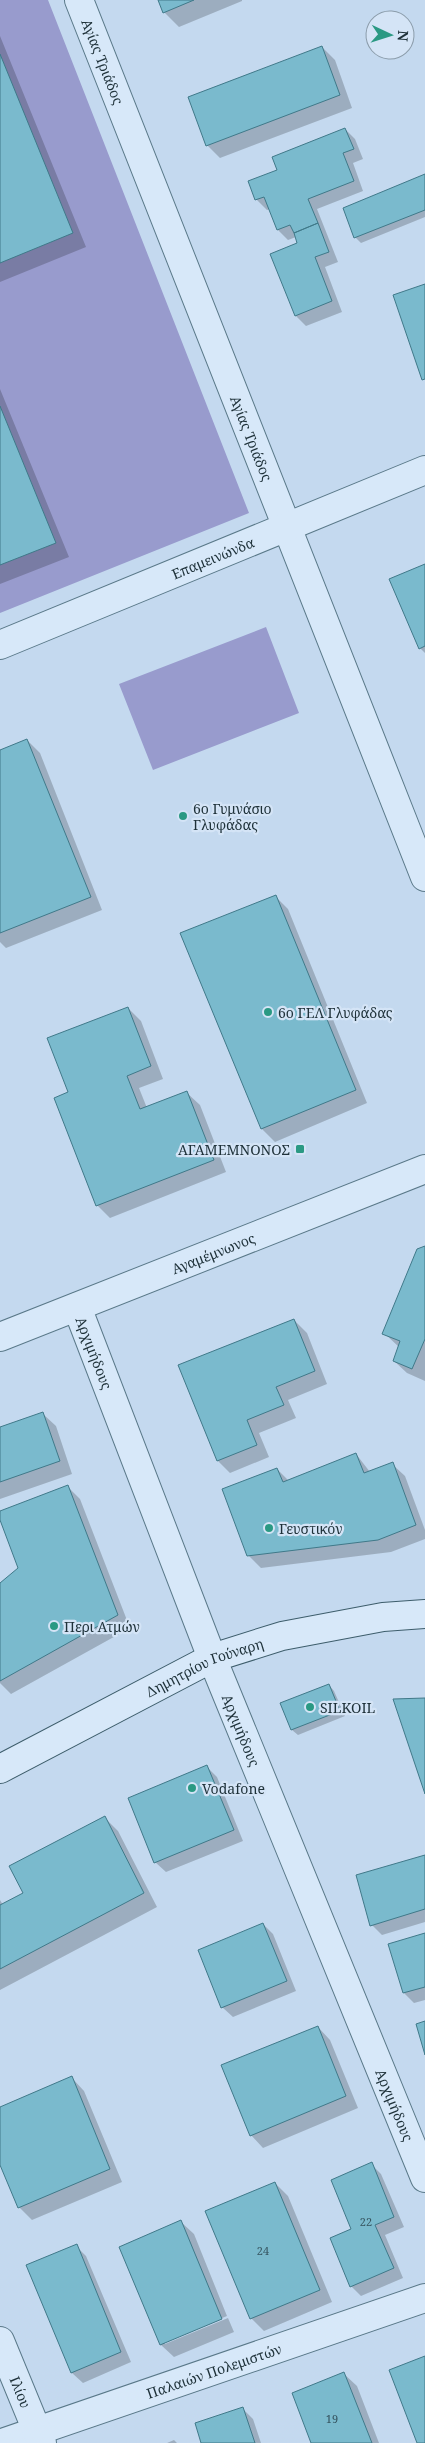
<svg xmlns="http://www.w3.org/2000/svg" width="425" height="2443" viewBox="0 0 425 2443" font-family="'Noto Serif',serif">
	<style>
		.green { fill: #989bcd }
		.shadow { fill: #0003 }
		.building { fill: #7abacd; stroke: #407989 }
		.lines { fill: none; stroke-linecap: round; stroke-linejoin: round }
		.minor-casing { stroke: #5a7989; stroke-width: 30 }
		.tertiary-casing { stroke: #5a7989; stroke-width: 30 }
		.secondary-casing { stroke: #3d5d6b; stroke-width: 30 }
		.minor { stroke: #d7e8f9; stroke-width: 28 }
		.tertiary { stroke: #d7e8f9; stroke-width: 28 }
		.secondary { stroke: #d7e8f9; stroke-width: 28 }
		.poi-dot { fill: #2a9983; stroke: #d4e4f6; stroke-width: 2 }
		.labels { text-anchor: middle; dominant-baseline: central; stroke-width: 4.5; stroke-linejoin: round; paint-order: stroke }
		.number-label { font-size: 11px; fill: #35535e }
		.street-label { font-size: 14px; fill: #1e3139; stroke: #d4e4f6 }
		.poi-label { font-size: 14px; fill: #1e3139; stroke: #d4e4f6; text-anchor: start }
	</style>
	<rect width="100%" height="100%" fill="#c4d9ef"/>
	<path class="green" d="M0 0H48L249 513 0 613Z
		M266 627 299 713 153 770 119 684Z"/>
	<path class="shadow" d="M159 0H242V1L179 27 164 12Z
		M0 36 86 247 0 282Z
		M322 47 335 60 352 108 220 158 207 145Z
		M345 129 355 139 363 159 353 163 363 191 317 209 338 262 325 267 342 312 306 326 296 316 299 244 296 237 288 240 278 230 270 209 267 210 257 200 250 182 279 171Z
		M425 176V217L361 243 356 238 344 209Z
		M0 389 69 557 0 584Z
		M425 565V653L420 648Z
		M27 740 40 753 102 910 6 948 0 942V751Z
		M275 896 288 909 367 1103 275 1142 262 1129 181 934Z
		M128 1008 141 1021 163 1079 139 1088 147 1108 187 1093 200 1105 226 1172 110 1218 97 1205 70 1093Z
		M425 1248V1381L407 1373 394 1361 399 1347 384 1333Z
		M294 1320 307 1333 327 1384 288 1400 296 1418 259 1433 269 1457 230 1473 218 1461Z
		M43 1414 56 1426 72 1474 0 1499V1429Z
		M356 1454 370 1472 392 1464 405 1476 425 1530V1539L391 1552 261 1568 248 1555 277 1469 289 1481Z
		M67 1486 80 1499 130 1628 11 1694 0 1683V1585L20 1568 0 1513Z
		M329 1685 334 1691 345 1716 298 1735 292 1730 282 1704Z
		M207 1767 217 1777 243 1841 166 1872 155 1862Z
		M104 1817 118 1831 157 1907 0 1990V1900L3 1905 25 1894Z
		M425 1856V1922L382 1935 372 1925Z
		M263 1924 273 1934 296 1991 233 2017 222 2007Z
		M425 1935V2000L414 2003 404 1993 390 1945Z
		M318 2027 330 2040 358 2108 263 2148 251 2135Z
		M72 2078 84 2091 122 2182 32 2220 19 2207 0 2162V2108Z
		M371 2164 381 2174 404 2227 385 2235 403 2278 361 2296 351 2286 353 2230Z
		M275 2183 288 2196 332 2302 264 2331 251 2318Z
		M181 2222 194 2234 227 2316 165 2342V2344L228 2318 234 2332 174 2357 161 2345 120 2248Z
		M76 2246 86 2256 131 2362 83 2383 72 2373 28 2266Z
		M344 2374 357 2386 379 2443H312Z
		M243 2409 253 2419 261 2443H202Z
		M174 2440 177 2443H167Z"/>
	<path class="building" d="M158 0H194L163 13Z
		M322 46 340 95 206 146 188 97Z
		M0 54 73 233 0 263Z
		M345 128 354 149 343 153 354 181 308 199 318 223 294 233 290 225 277 230 264 197 255 200 248 181 277 170 272 157Z
		M425 174V210L354 238 343 208Z
		M318 223 329 252 315 257 332 301 295 316 270 254 297 243 294 233Z
		M425 284V379L422 380 393 295Z
		M0 406 56 543 0 565Z
		M425 564V646L419 649 389 579Z
		M27 739 91 897 0 933V750Z
		M276 895 356 1090 261 1129 180 933Z
		M128 1007 151 1066 127 1076 140 1109 187 1091 214 1160 96 1206 54 1098 68 1092 47 1038Z
		M425 1246V1339L412 1369 393 1361 400 1341 382 1334 417 1249Z
		M294 1319 315 1371 276 1387 284 1405 247 1420 257 1445 217 1461 178 1365Z
		M43 1412 60 1461 0 1482V1427Z
		M356 1453 364 1473 393 1462 416 1525 378 1540 247 1556 222 1489 277 1468 283 1482Z
		M68 1485 118 1615 0 1681V1583L18 1568 0 1520V1511Z
		M329 1684 340 1711 291 1730 280 1703Z
		M425 1698V1794L393 1699Z
		M207 1765 234 1830 154 1863 128 1798Z
		M105 1816 144 1893 0 1969V1905L23 1893 9 1866Z
		M425 1855V1909L370 1926 356 1875Z
		M263 1923 287 1981 221 2008 198 1950Z
		M425 1933V1987L403 1993 388 1944Z
		M425 2021V2055L416 2024Z
		M318 2026 346 2096 250 2136 221 2065Z
		M72 2076 110 2169 18 2208 0 2165V2107Z
		M372 2162 394 2217 375 2225 394 2268 350 2287 330 2238 351 2229 331 2180Z
		M275 2182 320 2290 250 2319 205 2211Z
		M181 2220 222 2319 160 2345 119 2247Z
		M77 2244 121 2352 71 2373 26 2265Z
		M425 2356V2443H417L389 2370Z
		M344 2372 372 2443H311L292 2393Z
		M243 2407 255 2443H201L195 2423Z"/>
	<g class="lines">
		<defs>
			<g id="minor">
				<path id="s1" d="M79 0 425 877"/>
				<path id="s2" d="M0 645 425 470"/>
				<path id="s3" d="M77 1307 212 1658 425 2178"/>
				<path id="s4" d="M0 1337 425 1169"/>
				<path id="s5" d="M2 2443 425 2298"/>
			</g>
			<g id="tertiary">
				<path id="s6" d="M0 2341 42 2443"/>
			</g>
			<g id="secondary">
				<path id="s7" d="M0 1769 212 1658 282 1636 383 1617 425 1614"/>
			</g>
		</defs>
		<use href="#minor" class="minor-casing"/>
		<use href="#tertiary" class="tertiary-casing"/>
		<use href="#secondary" class="secondary-casing"/>
		<use href="#minor" class="minor"/>
		<use href="#tertiary" class="tertiary"/>
		<use href="#secondary" class="secondary"/>
	</g>
	<g class="poi-dot">
		<circle cx="183" cy="816" r="5"/>
		<circle cx="268" cy="1012" r="5"/>
		<rect x="295" y="1144" width="10" height="10" rx="2.5"/>
		<circle cx="269" cy="1528" r="5"/>
		<circle cx="54" cy="1626" r="5"/>
		<circle cx="310" cy="1707" r="5"/>
		<circle cx="192" cy="1788" r="5"/>
	</g>
	<g class="labels">
		<g class="number-label">
			<text x="366" y="2221">22</text>
			<text x="263" y="2250">24</text>
			<text x="332" y="2418">19</text>
		</g>
		<g class="street-label">
			<text stroke="none"><textPath href="#s1" startOffset="66">Αγίας Τριάδος</textPath></text>
			<text stroke="none"><textPath href="#s1" startOffset="471">Αγίας Τριάδος</textPath></text>
			<text stroke="none"><textPath href="#s2" startOffset="230">Επαμεινώνδα</textPath></text>
			<text stroke="none"><textPath href="#s4" startOffset="229">Αγαμέμνωνος</textPath></text>
			<text stroke="none"><textPath href="#s3" startOffset="49">Αρχιμήδους</textPath></text>
			<text stroke="none"><textPath href="#s7" startOffset="229">Δημητρίου Γούναρη</textPath></text>
			<text stroke="none"><textPath href="#s3" startOffset="454">Αρχιμήδους</textPath></text>
			<text stroke="none"><textPath href="#s3" startOffset="859">Αρχιμήδους</textPath></text>
			<text stroke="none"><textPath href="#s5" startOffset="224">Παλαιών Πολεμιστών</textPath></text>
			<text stroke="none"><textPath href="#s6" startOffset="55">Ιλίου</textPath></text>
		</g>
		<g class="poi-label">
			<text x="193" y="808">6ο Γυμνάσιο<tspan x="193" dy="16">Γλυφάδας</tspan></text>
			<text x="278" y="1012">6ο ΓΕΛ Γλυφάδας</text>
			<text x="290" y="1149" text-anchor="end">ΑΓΑΜΕΜΝΟΝΟΣ</text>
			<text x="279" y="1528">Γευστικόν</text>
			<text x="64" y="1626">Περι Ατμών</text>
			<text x="320" y="1707">SILKOIL</text>
			<text x="202" y="1788">Vodafone</text>
		</g>
	</g>
	<g transform="translate(390 35) rotate(94)"><circle r="24" fill="#d4e4f6" stroke="#8b9caa"/>
	<path d="M0-4L9 19L0 12L-9 19Z" fill="#2a9983"/>
	<text y="-8" font-size="14" font-weight="bold" text-anchor="middle" fill="#1e3139">N</text>
	</g>
</svg>
